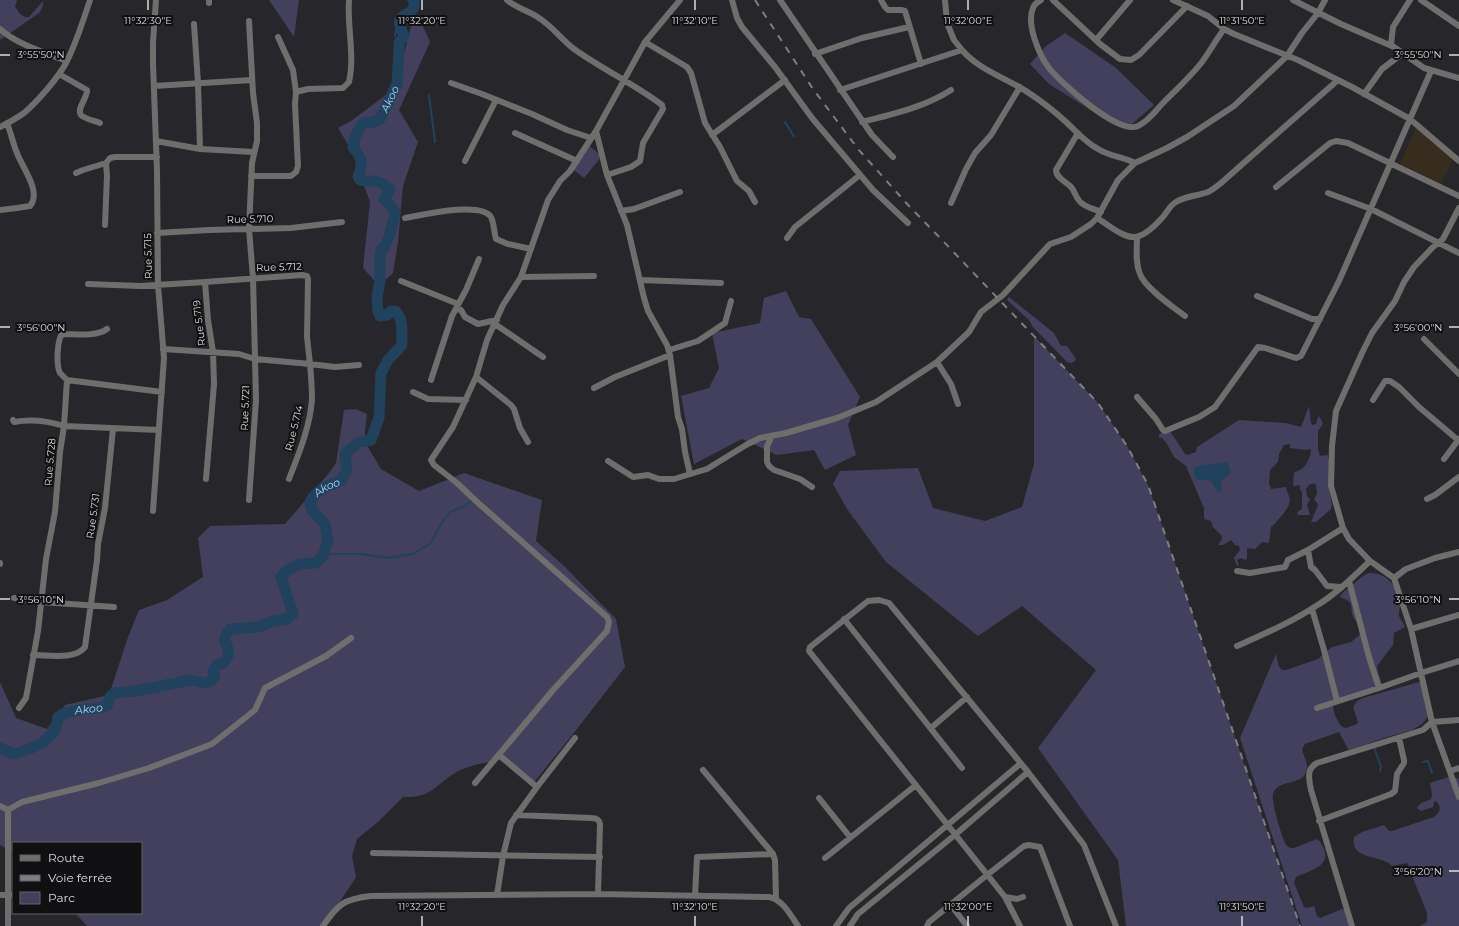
<svg xmlns="http://www.w3.org/2000/svg" width="1459" height="926" viewBox="0 0 1459 926" font-family="Montserrat,sans-serif">
	<style>
		.education { fill: #372d1e }
		.green { fill: #42405c }
		.water { fill: #21425d }
		.lines { fill: none; stroke-linecap: round; stroke-linejoin: round }
		.stream { stroke: #21425d; stroke-width: 2 }
		.river { stroke: #21425d; stroke-width: 11 }
		.minor { stroke: #706e6d; stroke-width: 6 }
		.rail { stroke: #7e7e81; stroke-width: 2; stroke-dasharray: 7 7; stroke-linecap: butt }
		.ticks { fill: none; stroke: #dddddf; stroke-width: 1.5 }
		.labels { text-anchor: middle; dominant-baseline: central; stroke-width: 4; stroke-linejoin: round; paint-order: stroke }
		.street-label { font-size: 10px; fill: #dddddf; stroke: #101012 }
		.water-label { font-size: 11px; font-style: italic; fill: #a8d4fc; stroke: #101012 }
		.ticks-label { font-size: 10px; text-anchor: middle; fill: #dddddf; stroke: #101012; stroke-width: 4; stroke-linejoin: round; paint-order: stroke }
	</style>
	<rect width="100%" height="100%" fill="#27272b"/>
	<path class="education" d="M1416 128 1425 132 1453 160 1440 185 1422 174 1400 164Z"/>
	<path class="green" d="M0 0H17L15 6C18 12 22 18 29 17L43 1V6L39 13 0 40Z
		M269 0H299L294 37Z
		M420 20 430 42 399 110 418 142 403 186 398 242 393 273 379 286 363 268 370 202 352 151 338 128 351 121 395 88 411 26Z
		M1065 33 1116 68 1154 105 1132 124 1105 119 1049 84 1030 64 1046 46Z
		M588 145 602 156 584 178 570 167Z
		M786 291 799 317 811 319 860 397 848 425 856 455 825 470 814 450 777 455 742 439 694 464 681 396 709 388 719 368 712 333 760 323 764 298Z
		M1009 297 1054 333 1061 346H1067L1076 359 1074 362 1070 363 1067 362 1033 327 1029 320 1007 300Z
		M1034 336 1098 403 1127 446 1148 485 1300 926H1126L1118 860 1038 748 1096 670 1022 606 978 636 886 562 847 509 833 484 840 471 918 468 933 508 985 521 1022 507 1034 464Z
		M1309 406 1311 423 1312 425 1316 424 1317 420 1319 416C1326 426 1322 424 1318 431V450L1320 456 1327 455C1333 464 1328 479 1329 490 1330 497 1333 503 1331 509L1316 522H1311L1318 505 1314 499 1317 494 1316 484C1311 482 1307 486 1306 490L1307 496 1310 499 1307 505 1310 515H1298L1297 512 1302 509V492L1300 489V485L1294 486 1293 485 1294 473C1296 471 1298 471 1300 470 1307 466 1311 456 1311 449L1306 450 1290 448V444L1284 445 1279 454 1278 462 1270 470 1269 483 1271 489 1286 487C1287 491 1289 496 1290 500 1290 508 1276 523 1271 527L1269 543 1262 542 1255 549 1247 548V559L1245 560 1241 558 1237 560 1239 565 1237 566 1234 558 1240 550 1239 546 1235 545 1231 540 1223 545H1218L1222 539V536L1213 527 1211 521 1204 519V508L1186 466 1174 457 1167 444 1162 438 1159 437V434L1170 431 1185 454 1187 455 1196 452 1197 447 1239 420 1285 423 1301 427Z
		M356 409 367 414 365 431 366 444 381 469 419 491 464 473 542 500 536 541 565 567 616 619 625 667 577 729 531 786 500 760C485 763 468 765 455 773 434 786 432 798 403 797L379 821 357 839 352 856 356 877 324 926H87L75 913H141V843H13V852L0 845V682L16 718 47 729 65 705 109 695 128 637 139 610 167 600 203 577 198 538 210 526 285 524 328 474 336 463 344 410Z
		M1369 573C1386 572 1398 586 1400 603 1401 607 1398 612 1399 616 1400 620 1404 623 1405 627L1394 633 1393 645 1377 666 1378 672 1382 684 1333 705C1333 712 1337 721 1342 727L1346 728 1357 724 1358 722 1353 707 1357 701 1363 698 1419 682 1422 683 1429 715 1422 724 1412 730 1384 738 1350 750 1348 749 1339 732 1305 744 1302 749C1303 755 1307 761 1307 767 1306 788 1278 777 1273 794 1271 802 1282 837 1286 845 1289 848 1291 848 1294 848L1317 839C1320 841 1322 845 1324 849 1331 867 1308 871 1296 877L1294 883 1304 907 1307 908 1314 906 1317 916 1320 918 1342 909H1347L1352 926H1302L1240 738 1276 654 1279 667 1282 670H1286L1318 659 1332 647 1351 642 1362 633C1360 625 1358 624 1354 618 1348 608 1357 602 1341 598L1340 596C1344 591 1347 589 1352 585 1358 581 1361 576 1369 573Z
		M1449 777H1454L1459 779V926H1420L1427 922V913L1407 863 1392 866C1381 854 1350 861 1354 837L1362 832 1384 825 1389 831H1392L1434 817C1440 812 1442 808 1436 801L1434 802 1433 807 1421 811 1417 808C1420 802 1426 802 1431 799L1432 795 1430 783Z"/>
	<path class="water" d="M1228 462 1231 473 1221 481V492L1217 491 1211 481 1206 480H1198C1193 477 1192 470 1197 466Z"/>
	<g class="lines">
		<path class="stream" d="M395 36 397 21H400
			M429 95 435 142
			M785 122 794 137
			M323 556 331 554H361L387 558 413 554 431 543 441 524 450 512 465 506 471 501
			M1374 747 1381 767 1380 771
			M1423 762 1428 761 1432 773
			M1216 897 1217 906"/>
		<path class="river" id="s1" d="M0 748 13 754C31 750 58 739 58 717 71 708 92 710 107 706L110 697 114 693 136 691 191 680 204 683 209 682 215 676 213 671 217 665 223 663C225 661 228 658 228 655 231 643 218 644 230 629L259 627 273 621 287 619 293 614 281 577 288 570 299 564 315 563 323 556 328 539 325 524 312 510 310 502C316 490 328 485 341 481L347 469 345 454 359 442 368 441 371 440 379 418 381 373 388 360 402 345C401 332 405 321 395 311H391L387 315 380 316 378 311 377 298 380 280V255L381 250 385 246 389 236 395 214 393 208 384 199 387 195 390 189C387 187 384 184 381 183 375 180 366 182 360 180L358 177C363 165 363 157 353 148 354 139 357 130 363 123L375 122 380 119 397 84 399 49V43L404 36C402 31 398 24 400 20 403 12 419 13 413 0"/>
		<path class="minor" d="M507 0C516 8 529 11 539 18 552 26 561 39 574 49 602 69 634 84 662 105L663 109 643 143 640 161 631 167 607 175
			M732 0 737 18 742 27 775 67 812 118 873 190 908 223
			M780 0 872 135 893 157
			M881 0 885 7 888 10H901L905 11 921 64
			M945 0 947 23 954 40 962 50
			M1041 0C1038 2 1034 4 1033 8 1026 24 1039 55 1049 68 1061 83 1118 135 1138 126 1149 121 1156 110 1164 102 1177 89 1191 76 1202 62 1210 51 1216 40 1224 29
			M1053 0 1100 44 1120 59 1131 60 1139 55 1187 6
			M1173 0 1208 16 1224 29 1234 34 1298 60 1352 87 1410 119 1459 161
			M1293 0 1341 24 1394 47 1424 68 1459 78
			M1421 0 1459 26
			M209 3V0
			M249 21 253 93 257 123V141L252 163 249 229 253 278 255 359 310 364C311 376 312 387 312 399 310 427 299 453 289 479
			M194 24 198 83 200 149
			M0 29C18 45 44 52 67 61
			M278 37 293 70 296 92
			M1096 40 1130 0
			M645 42 687 67 691 73 705 123 720 147 737 181 749 191 755 202
			M1391 45 1393 27 1410 0
			M815 54 862 38 909 27
			M59 74 87 90C88 97 76 109 81 115 85 119 95 121 100 123
			M451 83 482 94 532 114 567 130 591 138
			M154 86 252 80
			M840 90 962 50C980 71 1007 78 1029 93 1041 101 1054 111 1065 121 1076 131 1085 142 1098 149 1109 156 1123 157 1135 163L1167 148 1187 137 1234 106 1287 56 1302 33 1318 13 1325 0
			M1364 94 1382 69 1403 53
			M862 122C893 114 925 107 951 90
			M0 127C8 123 17 118 24 113 37 102 58 78 66 63 76 44 83 21 90 0
			M596 131 607 175 627 225 644 298 648 311 667 345 670 355 678 417 682 429 685 452 690 474
			M515 133 577 161
			M1078 133 1056 170C1056 178 1065 181 1070 186 1076 191 1075 200 1083 204 1088 208 1095 209 1101 212
			M712 135 785 80
			M156 141 200 149 253 152
			M465 161 496 100
			M76 173 83 170 106 163
			M251 176H291L296 172 298 166 295 104 296 92 308 89 343 88 349 82C355 55 347 27 349 0
			M1276 187 1330 143 1336 141 1348 143 1459 196
			M1328 193 1371 209 1459 253
			M951 203 966 169 975 153 991 135 1020 87
			M1459 208 1443 239 1432 248 1414 267 1404 282 1395 301 1372 333 1362 353 1336 411 1332 446 1331 486 1343 528 1349 539 1370 561 1394 578 1411 629 1432 722 1459 797
			M0 210 17 208 30 206C42 192 22 167 17 153 13 144 11 133 7 123
			M621 211 634 209 680 192
			M405 218C422 215 481 201 491 217 494 223 494 232 496 239L508 244 531 249
			M1097 218C1127 237 1134 249 1162 218 1167 213 1169 206 1176 202 1185 196 1198 196 1208 192 1212 190 1217 186 1221 183L1338 80
			M105 225 107 176 106 163 110 158 115 157H157
			M157 233 209 230 291 228 342 222
			M1137 237C1137 249 1135 263 1140 274 1145 288 1173 307 1185 316
			M787 238 795 227 860 175
			M521 277 594 276
			M640 280 721 283
			M401 281 458 304
			M205 282 302 275 307 276 308 279 307 337 310 364 335 367 359 365
			M88 284 140 286 205 282 208 320 213 352 214 384 206 479
			M1257 296 1312 319H1320
			M456 309 461 310 465 317 478 324 497 320
			M495 324 543 357
			M1424 339 1459 374
			M163 349 239 354 255 359 256 400 249 500
			M669 350 698 341 725 323 731 301
			M937 362 951 384 958 404
			M476 377 511 405 514 409 520 428 528 442
			M67 380 162 392
			M431 380 452 316 466 290 479 259
			M594 388 615 377 670 355
			M413 392 428 399 466 400
			M1137 397 1156 419 1163 430 1165 431 1199 417 1215 407 1258 347 1265 348 1296 358 1301 356 1339 281 1431 71
			M1373 400 1385 381H1390L1399 387 1419 407 1458 440
			M13 420 14 422C30 419 48 421 64 426L67 380C65 378 62 375 60 373 56 365 57 341 62 334 76 334 96 337 107 329
			M772 436 767 446V462L769 466 774 470 800 479 812 487
			M1444 459 1459 439
			M608 461 633 477 648 475 659 479H674L707 469 746 445 760 438 786 433 837 418 876 402 937 362 969 332 981 312 1003 295 1050 244 1071 237 1091 224 1097 218 1118 180 1135 163
			M1427 499 1435 495 1459 477
			M153 511 164 358 158 285 157 171 153 64V42L156 0
			M1308 550 1311 567 1315 570 1327 586 1342 587
			M0 563V564
			M1237 571 1250 573 1285 567 1288 560 1308 550 1343 528
			M1394 578 1406 569 1435 558 1459 552
			M1349 581 1369 657 1379 688 1421 673 1459 661
			M14 598 41 602 114 607
			M1312 609 1324 650 1337 701
			M844 619 962 768
			M1411 629 1459 615
			M1237 646C1264 634 1292 622 1316 606 1336 594 1353 577 1370 561
			M33 655C48 655 76 660 85 647L97 560 98 544 105 508 113 429
			M19 708 26 698 38 631 46 559 55 512 60 452 64 426 159 430
			M1317 708 1379 688
			M931 728 967 697
			M499 755 537 787
			M703 770 773 854 775 860 776 899
			M1450 771 1459 768
			M475 783 554 689 607 631 609 622 607 617 476 501 457 483 434 465 431 460 453 427 476 377 487 340 503 305 521 277 548 200 560 181 570 171 596 131 645 42 680 0
			M819 798 850 837
			M0 806 8 810
			M8 810 22 802 99 783 149 768 212 744 255 710 265 688 326 656 351 638
			M8 810V926
			M516 815 591 818C596 818 599 819 600 824L598 894
			M1319 821 1391 794 1395 791 1397 774 1404 763V760L1399 738
			M373 853 600 857
			M825 858 916 785
			M0 895H13
			M497 895 503 856 511 823 537 787 575 738
			M695 896 697 857 773 854
			M1005 897 1017 899 1023 897
			M950 904 967 926
			M323 926C338 904 344 899 371 896L598 894 769 897C783 900 790 914 798 926
			M836 926 849 908 1020 764
			M850 926 858 914 956 834 1028 772
			M927 926 929 922 987 875 1024 846 1029 845 1040 847 1070 926
			M1020 926 1005 897 809 651 810 647 868 601 879 600 889 603 1028 772 1084 845 1116 926
			M1352 926 1311 790C1309 779 1306 769 1317 763L1423 730 1432 722 1459 720"/>
		<path class="rail" d="M755 0 813 89 858 149 909 206 943 241 1098 403 1127 446 1148 485 1300 926"/>
	</g>
	<path class="ticks" d="M148 0V10M422 0V10M695 0V10M968 0V10M1242 0V10M0 55H10M1449 55H1459M0 327H10M1449 327H1459M0 599H10M1449 599H1459M1449 871H1459M422 916V926M695 916V926M968 916V926M1242 916V926"/>
	<g class="labels">
		<g class="street-label">
			<text transform="translate(250 219) rotate(-1)">Rue 5.710</text>
			<text transform="translate(148 256) rotate(-91)">Rue 5.715</text>
			<text transform="translate(279 267) rotate(-2)">Rue 5.712</text>
			<text transform="translate(199 323) rotate(-97)">Rue 5.719</text>
			<text transform="translate(245 408) rotate(-88)">Rue 5.721</text>
			<text transform="translate(294 428) rotate(-76)">Rue 5.714</text>
			<text transform="translate(50 462) rotate(-85)">Rue 5.728</text>
			<text transform="translate(93 516) rotate(-82)">Rue 5.731</text>
		</g>
		<g class="water-label">
			<text stroke="none"><textPath href="#s1" startOffset="1045">Akoo</textPath></text>
			<text stroke="none"><textPath href="#s1" startOffset="542">Akoo</textPath></text>
			<text stroke="none"><textPath href="#s1" startOffset="109">Akoo</textPath></text>
		</g>
	</g>
	<g class="ticks-label">
		<text x="148" y="24">11°32'30"E</text>
		<text x="422" y="24">11°32'20"E</text>
		<text x="695" y="24">11°32'10"E</text>
		<text x="968" y="24">11°32'00"E</text>
		<text x="1242" y="24">11°31'50"E</text>
		<text x="1418" y="58">3°55'50"N</text>
		<text x="41" y="58">3°55'50"N</text>
		<text x="1418" y="331">3°56'00"N</text>
		<text x="41" y="331">3°56'00"N</text>
		<text x="1418" y="603">3°56'10"N</text>
		<text x="41" y="603">3°56'10"N</text>
		<text x="1418" y="875">3°56'20"N</text>
		<text x="422" y="910">11°32'20"E</text>
		<text x="695" y="910">11°32'10"E</text>
		<text x="968" y="910">11°32'00"E</text>
		<text x="1242" y="910">11°31'50"E</text>
	</g>
	<rect x="12" y="842" width="130" height="72" fill="#101012" stroke="#626264"/>
	<rect x="20" y="855" width="20" height="6" fill="#706e6d" stroke="#626264"/>
	<text x="48" y="862" font-size="12" fill="#dddddf">Route</text>
	<rect x="20" y="875" width="20" height="6" fill="#7e7e81" stroke="#626264"/>
	<text x="48" y="882" font-size="12" fill="#dddddf">Voie ferrée</text>
	<rect x="20" y="892" width="20" height="12" fill="#42405c" stroke="#626264"/>
	<text x="48" y="902" font-size="12" fill="#dddddf">Parc</text>
</svg>
